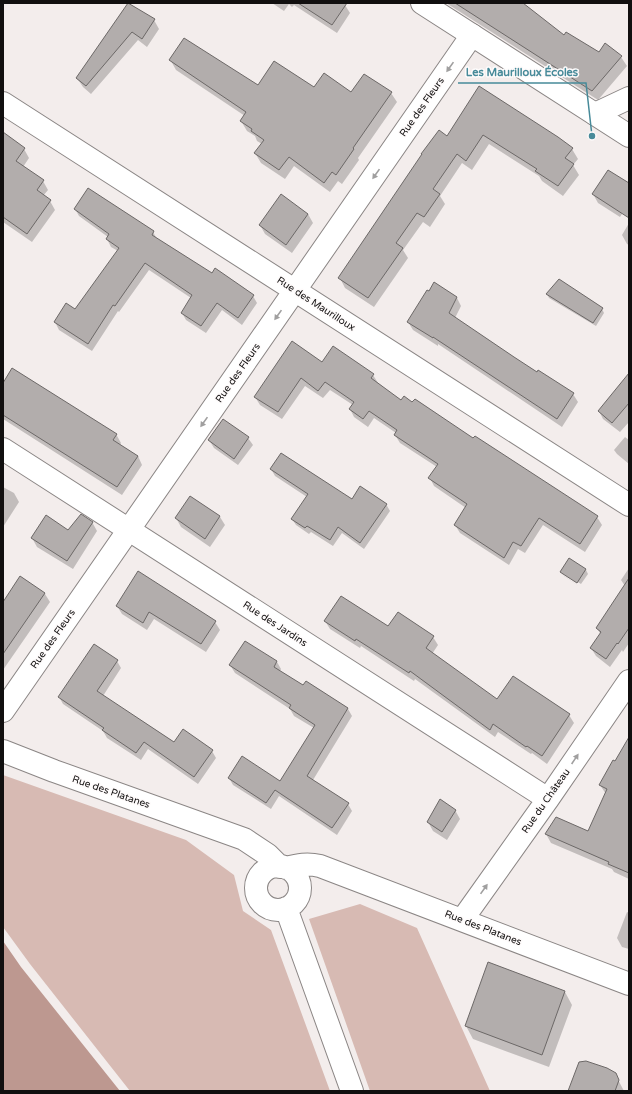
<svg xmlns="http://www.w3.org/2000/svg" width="632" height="1094" viewBox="0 0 632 1094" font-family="'Varela Round',sans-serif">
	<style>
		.green { fill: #d7bab3 }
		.water { fill: #bd9890 }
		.shadow { fill: #0003 }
		.building { fill: #b2adac; stroke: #6c6867 }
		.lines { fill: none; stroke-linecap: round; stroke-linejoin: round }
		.minor-casing { stroke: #8b8685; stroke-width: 24 }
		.secondary-casing { stroke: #8b8685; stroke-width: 24 }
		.minor { stroke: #fff; stroke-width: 22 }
		.secondary { stroke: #fff; stroke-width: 22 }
		.oneway { fill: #a09f9f }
		.labels { text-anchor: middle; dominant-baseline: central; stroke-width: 3; stroke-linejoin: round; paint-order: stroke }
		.street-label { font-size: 10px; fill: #110f0f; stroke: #fefbfb }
		.leader { fill: none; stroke: #478a99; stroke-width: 1.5 }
		.callout-dot { fill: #478a99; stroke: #fefbfb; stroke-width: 1.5 }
		.callout-label { font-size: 11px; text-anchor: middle; font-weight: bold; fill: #478a99; stroke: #fefbfb; stroke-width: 3; stroke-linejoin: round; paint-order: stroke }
	</style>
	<rect width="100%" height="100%" fill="#f3edec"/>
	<path class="green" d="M3 775 186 840 234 875 243 911 271 930 330 1091H130L30 964 3 927Z
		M360 904 417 928 490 1091H370L309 919Z"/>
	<path class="water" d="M3 941 21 967 120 1091H3Z"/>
	<path class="shadow" d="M272 3H343L345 5 350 13 337 33 294 5 292 7 289 4 284 11Z
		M446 3H521L564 36 599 53 606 45 621 57 627 66 598 100Z
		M128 4 154 20 159 29 147 47 138 40 91 94 83 87 77 78Z
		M171 61 258 86 314 88 351 93H391L397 102 358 158 359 160 342 184 338 181 330 192 294 166 285 179 261 163 255 153 262 144 257 141 255 136 247 131 241 121 245 116 176 70Z
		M479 87 572 149 578 159 573 165 579 175 563 196 542 181 539 176 489 144 472 170 462 163 440 196 445 204 430 227 423 222 403 250 408 258 374 307 345 288 340 278 448 137Z
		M3 141 24 149 29 158 23 167 43 181 48 190 43 196 50 201 55 210 32 242 3 222Z
		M629 184V203L620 217 598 203 593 194Z
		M75 209 153 232 157 239 213 274 253 296 257 303 242 325 222 310 206 333 186 320 182 313 191 298 149 270 119 312 118 311 92 351 59 330 55 322 75 310 118 251 111 247 107 239 108 237 79 216Z
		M308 214 313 223 292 253 265 234 260 225Z
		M629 223V245L627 244 622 235Z
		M429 292 457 298 461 306 455 318 513 358 573 394 578 402 562 427 438 344V346L413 330 408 322Z
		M547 294 602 309 604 313 596 326 549 298Z
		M323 363 373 375 378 383 401 401 474 440 597 517 602 525 585 552 543 525 525 553 518 549 509 565 460 533 455 525 466 508 434 486 430 478 437 467 400 443 395 435 396 433 374 418 368 427 354 417 350 409 353 405 330 390 323 398 305 386 282 419 260 405 255 397Z
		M629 375V422L620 432 603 419 599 411Z
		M3 385 116 434 121 443 120 445 138 456 142 465 122 495 3 419Z
		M223 420 248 438 253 445 238 465 214 448 209 440Z
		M625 437 629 440V464L617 454 614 450Z
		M271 469 352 500 386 504 390 511 364 549 342 533 333 546 311 532 309 534 296 525 292 519 307 497 275 476Z
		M3 487 14 493 19 502 3 527Z
		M190 497 220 517 225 525 210 547 181 527 176 518Z
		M92 522 97 531 73 569 37 547 32 538 69 531Z
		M570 559 586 570 588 574 581 584 563 573V575L580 587 564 576 561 572Z
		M629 568V643L623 652 622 650 610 667 596 656 591 648 601 635 597 628 625 586 621 580Z
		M21 578 45 594 50 602 3 670V604Z
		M117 606 215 622 220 630 206 652 154 619 147 630 122 614Z
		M325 621 388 627 433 637 438 645 432 654 497 700 569 715 574 723 547 764 532 753 531 754 498 732 495 737 415 679 414 681 361 646 360 648 330 629Z
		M117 661 121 668 103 696 175 743 212 751 216 758 198 784 148 749 141 760 107 738 103 731 63 704 59 697Z
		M277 662 281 669 280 671 304 686 307 682 348 709 352 716 313 780 348 804 352 811 337 835 279 796 271 809 233 785 229 778 280 782 314 728 294 716 290 709 235 673 230 665Z
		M629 739V879L614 872 612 869 551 843 546 834 589 832 606 794 600 785Z
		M455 810 460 819 447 840 433 831 428 822Z
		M627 912 629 913V949L622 947 617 938Z
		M565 992 572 1005 549 1067 473 1039 466 1026Z
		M615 1074 624 1091H569Z"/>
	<path class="building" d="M128 3 155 19 142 39 132 32 86 86 76 78Z
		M298 3H347L332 25Z
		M455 3H523L564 35 566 32 599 52 605 43 622 56 592 91Z
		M184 38 258 85 274 61 314 87 324 73 351 92 364 74 392 92 353 148 354 149 336 175 332 172 324 183 289 157 279 170 254 153 264 140 251 131 252 129 240 121 246 112 169 60Z
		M479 86 558 137 573 148 565 158 574 164 558 186 535 171 537 169 483 135 466 161 457 154 433 189 440 194 424 217 417 213 396 243 403 248 368 298 338 278 422 154H421L439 130 447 136Z
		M3 132 25 148 16 161 44 180 37 190 51 200 27 234 3 217Z
		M608 170 629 183V218L592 194Z
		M88 188 154 231 152 235 212 273 215 268 254 295 238 318 217 303 201 326 181 313 192 295 145 263 115 306 113 305 88 344 54 322 66 303 75 309 119 248 106 239 109 234 74 209Z
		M281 194 308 214 286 245 259 225Z
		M559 279 603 308 593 323 546 294Z
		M434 282 457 297 449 313 514 357 537 372 538 370 574 393 557 419 433 337V338L407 322 427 290 429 291Z
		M292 341 322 362 333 346 374 374 371 378 401 400 404 396 412 402 415 399 473 438 475 436 598 516 580 544 539 518 521 546 513 542 504 558 454 525 467 504 428 478 438 464 394 435 397 430 369 411 363 419 349 409 354 402 325 382 318 391 301 378 278 412 254 397Z
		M12 368 117 434 113 440 138 456 117 487 3 415V383Z
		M629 373V403L612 423 598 411Z
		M223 419 249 437 234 459 208 440Z
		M281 453 352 499 360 486 387 504 360 543 338 527 330 540 307 526 305 528 291 519 308 494 270 469Z
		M190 496 220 516 205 539 175 518Z
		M81 514 93 522 67 561 31 538 46 515 68 530Z
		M569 558 586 569 577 583 560 572Z
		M138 571 216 621 201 644 149 612 143 623 116 606Z
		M20 576 45 593 3 654V602Z
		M629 578V628L618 644 617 643 606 659 590 648 601 632 596 628Z
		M341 596 388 626 398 612 434 636 426 648 497 699 513 676 570 714 542 756 527 746 526 747 493 724 490 730 410 671 409 673 356 639 355 641 324 621Z
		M245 641 277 661 274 667 303 685 306 681 348 708 307 776 349 803 332 828 275 790 266 803 228 778 242 756 280 781 315 725 289 708 291 705 229 665Z
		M94 644 118 660 97 691 174 742 183 729 213 750 194 777 144 742 136 753 102 730 104 728 58 697Z
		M629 737V873L608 864 609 862 545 834 556 817 588 831 607 789 599 785 613 760 615 761Z
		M440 799 456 810 442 832 427 822Z
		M488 962 565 991 542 1055 465 1026Z
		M586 1061 607 1068 616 1073 619 1080 615 1091H568L579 1062Z"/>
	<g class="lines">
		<defs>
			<path id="minor" d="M3 103 629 505
				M595 114 629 98
				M3 449 548 799
				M3 711 472 35
				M3 751 54 771 244 839 268 855 280 867
				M256 888a22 22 0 1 1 44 0a22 22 0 1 1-44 0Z
				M286 868C298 865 307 863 320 866L629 984
				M286 908 352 1091
				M462 920 548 799 629 681"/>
			<path id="secondary" d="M422 3 629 136"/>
		</defs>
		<use href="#minor" class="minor-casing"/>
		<use href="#secondary" class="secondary-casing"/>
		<use href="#minor" class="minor"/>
		<use href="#secondary" class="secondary"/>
	</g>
	<defs><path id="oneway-solid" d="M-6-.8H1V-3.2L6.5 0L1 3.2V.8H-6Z"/></defs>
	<g class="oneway">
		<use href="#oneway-solid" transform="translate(450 67) rotate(125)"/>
		<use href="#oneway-solid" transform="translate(376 174) rotate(125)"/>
		<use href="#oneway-solid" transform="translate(278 315) rotate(125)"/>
		<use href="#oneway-solid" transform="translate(204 422) rotate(125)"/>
		<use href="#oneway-solid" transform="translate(575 759) rotate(-56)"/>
		<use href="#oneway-solid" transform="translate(484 889) rotate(-55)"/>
	</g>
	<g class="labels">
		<g class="street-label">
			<text transform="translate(422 107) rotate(-55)">Rue des Fleurs</text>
			<text transform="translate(316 304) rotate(33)">Rue des Maurilloux</text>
			<text transform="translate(238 373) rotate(-55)">Rue des Fleurs</text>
			<text transform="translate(275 624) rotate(33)">Rue des Jardins</text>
			<text transform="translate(53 639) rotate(-55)">Rue des Fleurs</text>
			<text transform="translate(111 792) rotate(19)">Rue des Platanes</text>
			<text transform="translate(546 801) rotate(-55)">Rue du Château</text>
			<text transform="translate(483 928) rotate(21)">Rue des Platanes</text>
		</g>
	</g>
	<path class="leader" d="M592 136L586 83H458"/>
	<circle class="callout-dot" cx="592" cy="136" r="4"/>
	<g class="callout-label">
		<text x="522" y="76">Les Maurilloux Écoles</text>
	</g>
	<rect width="632" height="1094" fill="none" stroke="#110f0f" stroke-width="8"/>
</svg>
